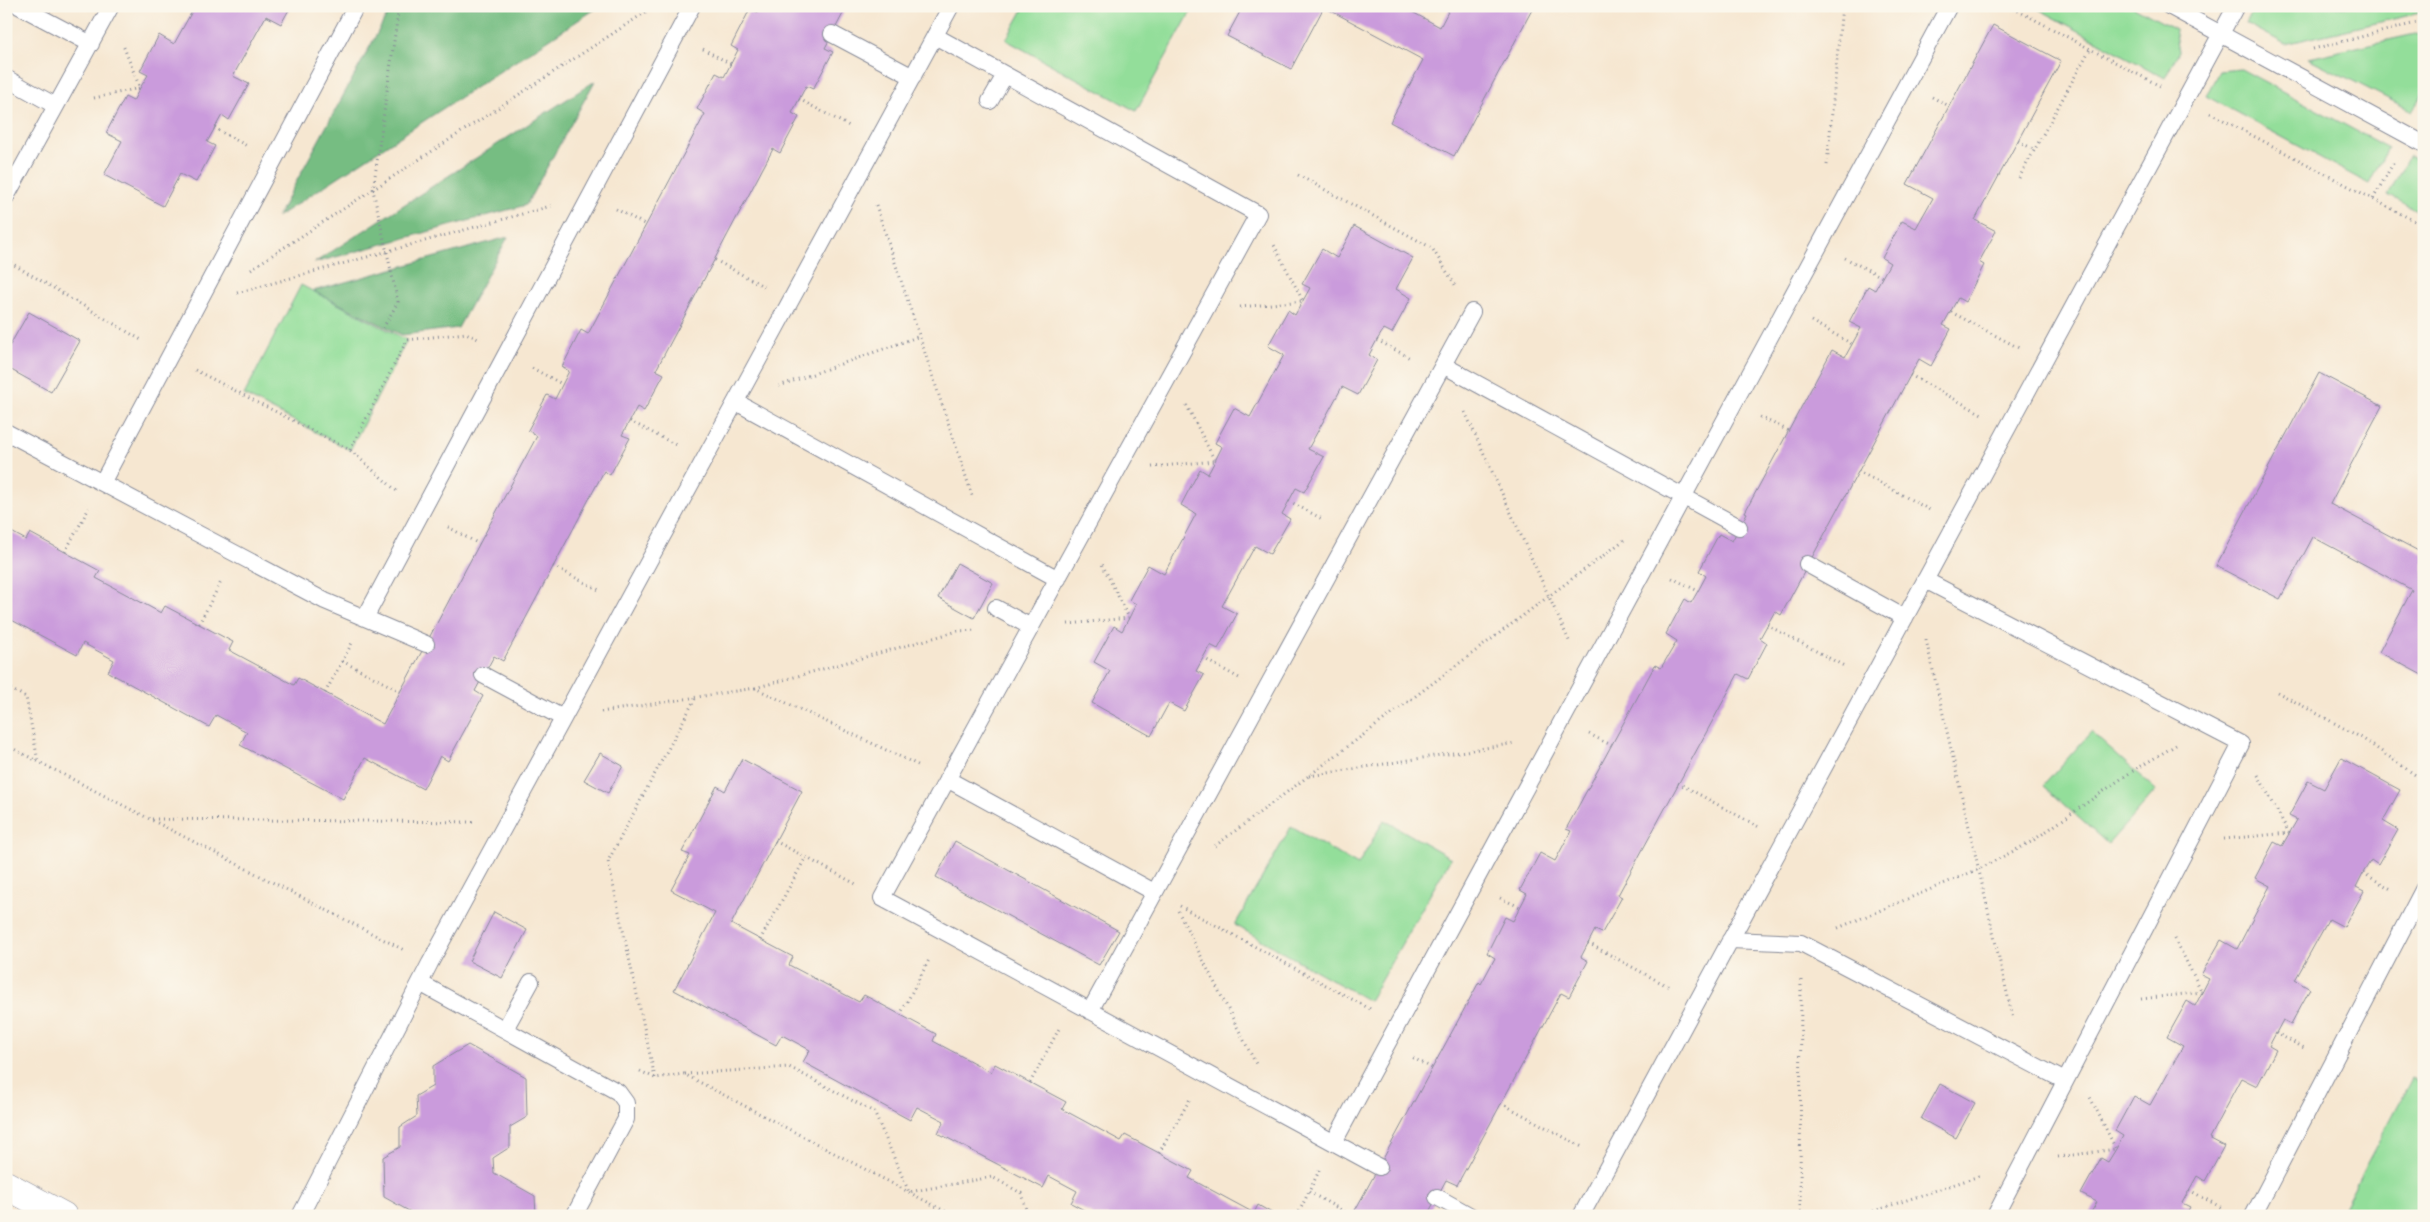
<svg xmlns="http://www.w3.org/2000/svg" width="2430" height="1222" viewBox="0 0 2430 1222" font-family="'Playpen Sans',sans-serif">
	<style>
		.green { fill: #93de9a; stroke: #57867c }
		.forest { fill: #76bd82; stroke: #487670 }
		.building { fill: #ca9bdc }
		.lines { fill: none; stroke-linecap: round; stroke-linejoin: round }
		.service-casing { stroke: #888b98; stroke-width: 18 }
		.tertiary-casing { stroke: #888b98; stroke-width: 29 }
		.path { stroke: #888b98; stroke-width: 3; stroke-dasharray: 1 4; stroke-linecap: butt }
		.service { stroke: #fff; stroke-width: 16 }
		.tertiary { stroke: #fff; stroke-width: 28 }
	</style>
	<rect width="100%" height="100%" fill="#fbf7ec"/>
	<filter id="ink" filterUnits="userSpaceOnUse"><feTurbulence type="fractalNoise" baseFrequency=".02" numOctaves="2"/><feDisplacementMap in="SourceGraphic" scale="10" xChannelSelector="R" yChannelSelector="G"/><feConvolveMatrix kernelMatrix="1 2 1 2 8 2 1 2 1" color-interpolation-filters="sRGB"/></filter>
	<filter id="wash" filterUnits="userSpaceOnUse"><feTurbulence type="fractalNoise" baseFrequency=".0096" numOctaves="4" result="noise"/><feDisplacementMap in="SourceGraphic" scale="20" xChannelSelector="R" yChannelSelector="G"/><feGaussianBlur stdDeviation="1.12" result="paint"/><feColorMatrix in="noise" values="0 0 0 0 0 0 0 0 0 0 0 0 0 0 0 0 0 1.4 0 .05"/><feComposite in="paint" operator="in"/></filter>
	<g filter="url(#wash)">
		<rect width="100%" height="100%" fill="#f6e7d1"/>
		<path class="green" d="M1025 6H1194L1136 111 1006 40Z
			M2033 6H2132L2175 29 2179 51 2165 78Z
			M2255 6H2424V12L2285 44 2246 23Z
			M2424 32V91L2412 111 2308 58Z
			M2241 69 2388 148 2369 184 2206 96 2219 71Z
			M2409 156 2424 164V214L2388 195Z
			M301 285 407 340 350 450 244 395Z
			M2091 732 2156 790 2108 844 2043 786Z
			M1384 820 1451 858 1369 1001 1235 925 1291 827 1358 865Z
			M2412 1078 2424 1084V1216H2339Z"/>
		<path class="forest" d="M392 6H600L277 217Z
			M595 81 526 205 314 263Z
			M508 237 458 328 402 335 313 291Z"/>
		<g id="blocks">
			<path class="building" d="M195 6H291L281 24 266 16 233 76 249 84 229 120 222 115 207 142 215 146 196 182 180 174 163 206 104 175 122 141 106 133 125 97 133 101 140 88 148 75 140 71 159 35 174 44Z
				M761 6H847L825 48 833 52 813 89 806 86 792 113 799 117 780 153 773 149 656 370 664 374 644 411 637 407 622 435 630 438 610 475 604 471 503 661 494 656 475 691 483 696 448 761 440 756 423 789 365 758 343 799 240 745 247 732 216 715 209 727 108 672 114 660 83 643 77 655 6 617V529L26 540 30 533 100 571 96 578 161 613 165 606 233 642 229 650 294 685 298 678 383 724 537 436 528 430 547 395 555 399 569 371 562 367 581 330 588 334 705 114 697 109 716 73 724 77 738 50 731 46 750 9 758 12Z
				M1243 6H1401L1440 27 1451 6H1534L1454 156 1390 122 1423 60 1324 7 1291 69 1227 36Z
				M1993 25 2061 61 1975 220 1996 231 1979 262 1984 265 1965 302 1958 298 1943 325 1951 329 1931 366 1919 359 1781 615 1775 611 1760 638 1767 643 1748 679 1738 674 1618 895 1622 897 1602 933 1595 930 1581 957 1588 961 1569 997 1561 993 1457 1185 1446 1180 1429 1212 1437 1216H1352L1479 982 1481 984 1495 958 1487 953 1505 917 1513 921 1527 894 1520 890 1540 853 1555 861 1571 831 1566 829 1655 665 1661 668 1677 641 1666 634 1685 599 1691 603 1698 591 1706 576 1699 571 1719 534 1732 541 1747 513 1745 512 1832 350 1845 357 1861 328 1849 322 1868 286 1875 290 1890 263 1882 258 1902 221 1916 228 1933 198 1907 184Z
				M1354 226 1413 258 1396 289 1411 298 1392 333 1384 329 1377 340 1369 355 1377 360 1358 395 1342 387 1308 449 1324 457 1304 492 1296 488 1282 514 1290 519 1270 554 1255 546 1222 606 1237 614 1218 649 1210 645 1196 671 1204 675 1184 711 1169 703 1151 736 1092 703 1110 671 1094 662 1114 626 1122 631 1129 618 1136 604 1129 600 1148 565 1164 574 1196 514 1181 505 1200 469 1208 474 1215 461 1222 447 1215 443 1234 408 1250 417 1284 355 1268 346 1288 310 1295 315 1310 288 1302 284 1322 249 1337 258Z
				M29 312 80 341 51 392 6 367V352Z
				M2319 373 2382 406 2330 504 2424 554V676L2379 652 2412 590 2313 537 2280 599 2216 566Z
				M957 563 993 583 974 618 938 598Z
				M600 753 623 766 608 793 584 780Z
				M2341 758 2400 790 2383 821 2398 830 2378 865 2371 860 2363 873 2356 887 2364 891 2344 927 2329 919 2295 980 2310 989 2291 1024 2283 1020 2269 1046 2276 1050 2257 1086 2241 1078 2209 1138 2224 1146 2205 1181 2197 1176 2182 1203 2190 1207 2185 1216H2089L2097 1202 2081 1194 2101 1158 2108 1162 2116 1149 2123 1136 2115 1131 2134 1096 2150 1105 2183 1046 2167 1037 2187 1001 2195 1006 2209 979 2201 975 2221 940 2237 949 2270 886 2255 878 2274 842 2282 846 2297 820 2289 816 2308 781 2324 789Z
				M742 759 802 791 731 924 793 957 789 965 859 1002 864 995 936 1034 933 1041 991 1072 995 1064 1066 1102 1062 1109 1121 1141 1125 1135 1193 1171 1189 1178 1254 1213 1258 1205 1277 1216H1095L1071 1203 1077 1191 1049 1176 1043 1188 938 1133 944 1121 917 1107 910 1120 803 1062 810 1050 782 1035 776 1045 674 990 715 913 671 890 690 855 682 852 717 786 725 791Z
				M955 841 1119 931 1099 965 936 877Z
				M494 912 527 930 502 978 469 961Z
				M468 1045 526 1077 527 1117 510 1127V1147L493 1158 494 1173 535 1196 536 1216H418L384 1197 383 1157 400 1147V1127L417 1116 416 1096 433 1086V1066Z
				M1940 1084 1975 1103 1956 1138 1921 1119Z"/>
		</g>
	</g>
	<g filter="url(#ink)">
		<use href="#blocks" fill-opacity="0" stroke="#888b98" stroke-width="1"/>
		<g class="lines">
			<defs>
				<path id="service" d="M19 6 91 44
					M2169 6 2424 144
					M832 34 913 77
					M935 36 1258 214 882 898 1379 1167
					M6 78 56 106
					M990 101 1005 75
					M6 197 111 6
					M1443 365 1739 527
					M736 402 1058 579
					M6 432 325 601 426 644
					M102 483 356 6
					M1807 564 1905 618
					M1925 580 2241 744 1995 1216
					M996 608 1031 627
					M365 618 692 6
					M483 675 563 718
					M947 779 1154 892
					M1730 940 1801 943 2065 1081
					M420 983 618 1092 626 1103V1119L574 1216
					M1090 1011 1472 312
					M505 1029 531 982
					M1334 1142 1949 6
					M1437 1197 1471 1216
					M300 1216 430 963 951 6
					M1581 1216 2236 6
					M2253 1216 2424 888"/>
				<path id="tertiary" d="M6 1185 63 1216"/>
			</defs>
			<use href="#service" class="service-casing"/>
			<use href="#tertiary" class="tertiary-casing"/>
			<path class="path" d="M2009 6 2160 86
				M703 49 731 64
				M2313 49 2424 21
				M1932 97 1949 106
				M94 98 140 88 123 45
				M799 99 851 127
				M2210 113 2424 226
				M214 128 249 147
				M2018 141 2035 150
				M1827 165 1842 6
				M1298 175 1432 248 1457 288
				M2019 178 2090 49
				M2373 199 2395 160
				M876 205 973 498
				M616 209 646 225
				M1845 258 1882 277
				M6 260 143 341
				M715 260 765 287
				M251 269 655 6
				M237 293 551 206
				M1240 307 1303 301 1274 245
				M1951 312 2019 348
				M1811 321 1852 344
				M383 328 398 302 373 190 399 6
				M1377 340 1412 359
				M532 368 562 384
				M195 370 350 450 398 492
				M1910 375 1982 414
				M779 386 920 336
				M1465 412 1570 643
				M1760 417 1789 431
				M630 421 678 446
				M350 450 407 340 466 333 480 340
				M1152 467 1215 461 1186 404
				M1858 471 1930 510
				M1289 501 1324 520
				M448 527 479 544
				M65 552 89 508
				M553 566 599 590
				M1672 578 1698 591
				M199 624 222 580
				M1068 624 1129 618 1101 562
				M1767 625 1846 667
				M1926 640 2013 1019
				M1203 658 1239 678
				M342 661 400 691
				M6 687 26 697 38 761
				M755 688 958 631 977 630
				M2277 692 2362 738 2424 781
				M325 693 352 643
				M601 712 755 688 920 766
				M1589 734 1611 745
				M6 745 404 950
				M1309 776 1516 743
				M1678 783 1759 827
				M152 819 474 822
				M2224 839 2289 833 2258 775
				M775 841 856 884
				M1215 846 1624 540
				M2363 873 2391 889
				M1500 898 1520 907
				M1180 906 1372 1010
				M1178 911 1257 1066
				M1838 928 1979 869 2031 842 2128 774 2176 745
				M760 940 806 857
				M1588 943 1671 988
				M2141 999 2202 992 2174 937
				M900 1015 930 958
				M2276 1033 2306 1049
				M1413 1058 1432 1068
				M640 1071 655 1078 684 1074 954 1216
				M685 1074 789 1067 874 1112 909 1192 992 1177 1021 1193 1028 1216
				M655 1078 608 861 696 697
				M1030 1083 1060 1027
				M1501 1103 1584 1148
				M1159 1153 1190 1099
				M2058 1157 2116 1149 2090 1097
				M2189 1190 2224 1209
				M1309 1192 1352 1216
				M1297 1216 1320 1169
				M1800 1216 1801 977
				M1859 1216 1982 1175"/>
			<use href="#service" class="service"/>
			<use href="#tertiary" class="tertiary"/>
		</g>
	</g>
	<rect width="2430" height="1222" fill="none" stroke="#fbf7ec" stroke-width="25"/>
</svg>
